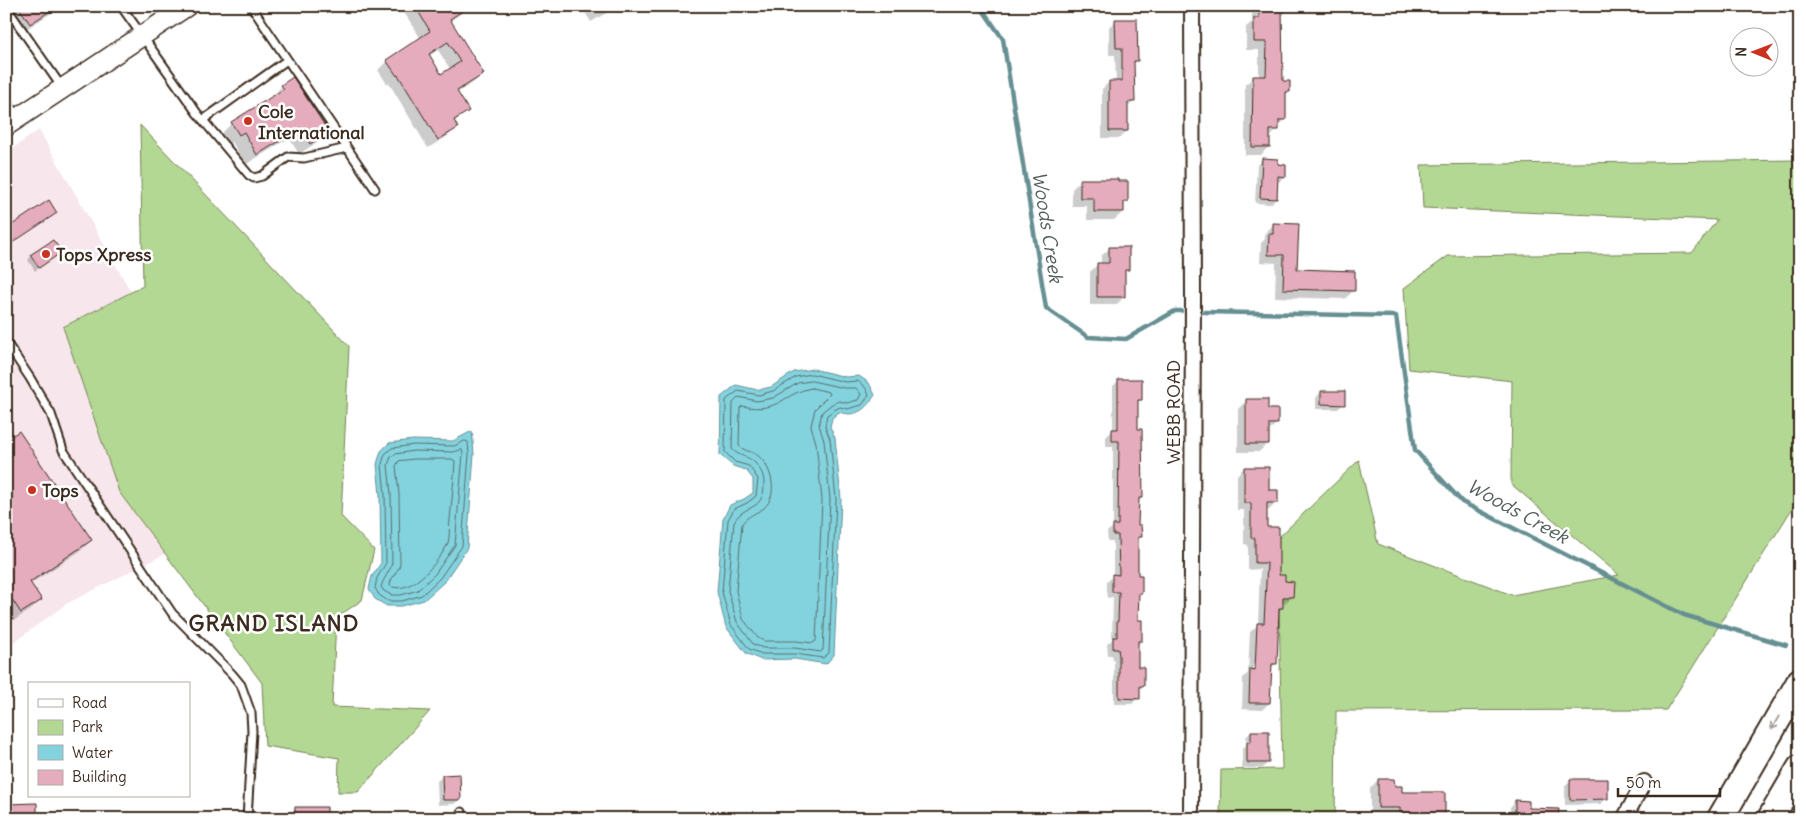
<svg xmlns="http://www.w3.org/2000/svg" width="1806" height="825" viewBox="0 0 1806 825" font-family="Delius,sans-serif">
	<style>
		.built { fill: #f7e6eb }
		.green { fill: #b3d893; stroke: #778158 }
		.water { fill: #83d3df; stroke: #668f92 }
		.shadow { fill: #0003; fill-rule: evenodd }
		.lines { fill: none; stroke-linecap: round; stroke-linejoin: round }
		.shore { stroke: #586e6b; stroke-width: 1 }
		.stream { stroke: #668f92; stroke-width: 4.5 }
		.building { fill: #e5acbd; stroke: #3b2a1e; fill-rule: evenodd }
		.lane-casing { stroke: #3b2a1e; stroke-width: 11 }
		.street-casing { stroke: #3b2a1e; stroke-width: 18 }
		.secondary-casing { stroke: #3b2a1e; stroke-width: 22 }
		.highway-casing { stroke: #3b2a1e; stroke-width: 29 }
		.lane { stroke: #fff; stroke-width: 7 }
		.street { stroke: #fff; stroke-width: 14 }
		.secondary { stroke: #fff; stroke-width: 19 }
		.highway { stroke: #fff; stroke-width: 25 }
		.oneway { stroke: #a79f9a }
		.poi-dot { fill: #c8321e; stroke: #fff; stroke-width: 2 }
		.labels { text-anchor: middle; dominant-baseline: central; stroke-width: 5; stroke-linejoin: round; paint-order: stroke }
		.poi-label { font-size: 18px; font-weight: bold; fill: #3b2a1e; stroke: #fff; text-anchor: start }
		.street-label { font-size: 18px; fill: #3b2a1e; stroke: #fff }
		.water-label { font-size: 19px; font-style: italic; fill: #515d58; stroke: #fff }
		.district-label { font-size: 22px; font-weight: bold; letter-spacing: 1px; fill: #3b2a1e; stroke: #fff }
	</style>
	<rect width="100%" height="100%" fill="#fff"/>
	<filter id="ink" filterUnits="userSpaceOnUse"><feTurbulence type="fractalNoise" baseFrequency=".02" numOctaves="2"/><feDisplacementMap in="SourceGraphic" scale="10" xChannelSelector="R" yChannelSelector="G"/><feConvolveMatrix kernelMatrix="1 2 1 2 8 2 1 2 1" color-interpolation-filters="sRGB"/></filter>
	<g filter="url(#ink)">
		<path class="built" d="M39 130 131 292 63 327 119 492 165 554 66 604 6 648V153Z"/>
		<path class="green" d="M140 125 349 346 341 516 374 550 362 600 336 618 332 707 430 711 358 792H338L339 758 265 746 262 683 119 492 63 327 143 286Z
			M1800 160V496L1666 710 1336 711 1335 819H1220L1221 770 1282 769 1278 538 1359 460 1378 544 1512 595 1619 575 1511 484 1512 381 1409 369 1404 288 1448 256 1692 253 1717 220 1423 208 1421 165Z"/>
		<path class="water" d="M813 369 846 377 859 376 869 383 875 395C866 409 856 418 839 412L832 418 830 427 835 438 841 499 834 655 826 664 795 659 761 660 746 653 726 627 717 592 723 519 730 505 744 499 753 493V479L746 470 733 466 720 455 721 397 736 385 758 390 771 387 794 372Z
			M472 431 474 454 467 548 444 582 424 600 402 606H387L375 599 369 589 372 576 381 563 380 495 377 464 381 451 389 443 413 440 453 441Z"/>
		<path class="shadow" d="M6 6H62L20 33 6 12Z
			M400 6H472L450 21 483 74 474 82 457 93 468 110 454 122 456 127 448 136 428 148 389 83 387 84 378 70 387 61 421 39ZM438 50 450 69 440 75 429 56Z
			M581 6H618L591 22Z
			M1252 6H1288V10L1281 17 1282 82 1289 91 1285 95V119L1269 139V146L1261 155H1245V85L1254 77H1259V50H1246V27L1252 22Z
			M1116 20 1136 61 1133 64V102L1127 108V131L1120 138H1102V89L1109 82H1116L1115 55H1109V27Z
			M282 86 327 132 316 143 299 154 289 138 245 165 232 142 228 145 221 134 232 123 272 98 271 97Z
			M1262 159 1276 165 1284 176 1279 182 1277 181 1276 198 1271 204 1255 203 1257 165Z
			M1081 180 1127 201 1123 205V212L1114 220H1087V206H1072V189Z
			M1274 224 1296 270 1353 291 1345 299 1275 297 1276 263 1260 262 1261 243 1265 239V233Z
			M1110 248 1128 269 1124 273V297L1116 305H1090V272L1098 264H1101V256Z
			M60 252 35 271 28 260 31 256Z
			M1119 380 1141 399 1137 403 1141 498 1138 502 1137 526 1140 536 1137 540V576L1141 592 1137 596V621L1141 641 1137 645V669L1142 685 1138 690V698L1132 704H1114V662L1112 655H1108L1107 644 1112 640 1113 597 1107 598V582L1113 576V541H1108L1107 532 1113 527V447H1106V437L1113 430V386Z
			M1321 392 1343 404 1338 409H1316V398Z
			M1246 401 1267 410 1277 423 1269 431 1267 444 1259 452H1238V409Z
			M6 441 91 540 80 551 30 584 41 599 30 610 10 623 6 618Z
			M1244 468 1276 503 1269 510H1266V528L1278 576 1292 597 1284 604H1282V608L1277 612 1275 664 1270 669 1269 703 1262 710 1242 709 1243 678 1248 673 1250 632 1258 625 1260 569 1248 570V545L1244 544V510H1237V475Z
			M1251 732 1268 762 1263 768H1242V749L1246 745V737Z
			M443 776 460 799 454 804 438 805 437 781Z
			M1378 780 1393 787 1400 793 1443 817 1442 819H1393V816H1370V788Z
			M1571 780 1607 798 1601 804 1565 805V786Z
			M1516 801 1528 810H1545L1544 819H1510V807Z
			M295 808 326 819H286Z"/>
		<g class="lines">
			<path class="shore" d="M812 374 845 382 858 381 865 387 869 395 862 405 847 409 840 407 836 409 827 415 825 426 830 439 836 499 829 653 823 658 795 654H762L749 649 731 625 722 592 728 520 734 509 747 503 756 496 758 479 749 466 735 462 725 452 726 400 738 391 759 395 773 391 796 377Z
				M812 381 844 388H856L861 394 858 400 847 403 839 401 832 404 822 412 819 425 824 441 830 499 823 650 820 652 795 648H763L753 644 737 622 728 591 734 522C744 503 764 513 764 484 764 475 761 470 755 463 749 456 739 457 732 449L733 403 739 397 757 401 773 398 798 383Z
				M812 388 829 392 830 394 815 409 811 426 816 443 822 500 816 641 813 643 796 641H764L758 638 743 619 736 591 742 524C745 517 757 513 764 508 779 495 772 466 757 455 751 451 744 451 739 446L740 408 742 406C780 414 782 393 812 388Z
				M465 441 468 442 469 454 462 546 440 578 422 595 402 601H388L379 595 375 588 377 578 386 563 385 495 382 464 385 454 392 448 414 445 454 446Z
				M462 450 463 454 455 545 435 574 418 590 401 595H391L384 591 381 587C383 578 390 572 392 563L391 494 388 465 391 457 395 454 414 451 453 452Z
				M415 459H452L455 461C454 480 452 500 450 519 449 526 450 536 448 543 440 560 412 596 390 586 390 578 398 572 400 564L399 494 396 466 399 461Z"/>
			<path class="stream" d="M980 6 1003 39 1046 308 1088 337 1126 339 1175 311H1181
				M1204 312 1396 316 1415 450 1462 502 1684 615 1786 645"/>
		</g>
		<path class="building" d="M18 6H58L30 24Z
			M415 6H470L450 19 484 74 457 91 469 111 454 120 458 128 438 140 398 75 397 76 386 60 430 31ZM448 42 460 62 441 74 429 54Z
			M1259 6H1282L1283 81H1290V92H1286V120H1279V130H1270V147H1252L1253 76H1266L1267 42H1254V18H1259Z
			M1115 19H1137L1138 61H1134L1135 102H1128V131H1109V81H1122V48H1116Z
			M293 77 329 132 310 144 301 128 257 155 244 132 239 135 231 122 284 89 281 85Z
			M1262 158 1278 159V164L1286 165V177L1278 176 1277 199 1260 198Z
			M1080 179H1118V181H1128V202H1124V212H1094V198H1080Z
			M49 200 57 213 6 247V229Z
			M1273 223 1299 224 1297 269 1355 271V291L1283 289 1284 255H1268L1269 234H1273Z
			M53 240 62 252 39 268 30 255Z
			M1109 247H1129V270H1125V297H1097V263H1109Z
			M1118 379H1142V400H1138V429H1142L1143 498H1139L1138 525H1141L1142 537H1138V575H1142V593H1139L1138 620H1142V641H1138V667H1144V686H1140V699L1119 698V656L1118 649H1113V637H1117V621H1118L1119 592H1112V574L1119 575 1118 535H1113V525H1118L1119 441H1112V429H1118Z
			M1321 391H1345V405L1321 404Z
			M1246 399H1268V409H1278V424H1269V444H1246Z
			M19 431 92 540 30 582 42 600 21 613 6 590V440Z
			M1244 467H1269V490H1278V503H1267V527H1279V575H1285V581L1294 582 1293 597H1283V608H1279L1277 664H1272L1270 703H1249L1250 669 1255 670 1257 623H1264L1267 563H1255V538H1251V503H1244Z
			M1251 731H1269V763H1247V742H1251Z
			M460 774 461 800H443L442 775Z
			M1378 779H1394L1395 786H1402V792H1445V818L1424 817V813H1400V808H1378Z
			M1570 779H1608V799L1570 800Z
			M1515 800 1529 801V808L1559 809 1558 819 1515 817Z
			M37 803V819H6V804Z
			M295 807H327V819H295Z"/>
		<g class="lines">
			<defs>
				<path id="lane" d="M121 6 197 113 249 175 254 178 262 176 288 157 304 158 347 148
					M251 6 375 189
					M6 7 63 89
					M6 101 18 118
					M203 120 287 60
					M6 342 30 378 51 414 63 450 172 613 232 674 241 685 251 713 252 731 247 819
					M462 812 463 819"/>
				<path id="street" d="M1191 819 1193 297 1192 6
					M1624 819 1644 782"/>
				<path id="secondary" d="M6 126 187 6"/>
				<path id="highway" d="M1720 819 1800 681
					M1770 819 1800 768"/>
			</defs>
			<use href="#lane" class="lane-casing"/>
			<use href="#street" class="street-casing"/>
			<use href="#secondary" class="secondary-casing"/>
			<use href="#highway" class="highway-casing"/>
			<use href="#lane" class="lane"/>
			<use href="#street" class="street"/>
			<use href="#secondary" class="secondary"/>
			<use href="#highway" class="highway"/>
		</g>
		<defs><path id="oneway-shaft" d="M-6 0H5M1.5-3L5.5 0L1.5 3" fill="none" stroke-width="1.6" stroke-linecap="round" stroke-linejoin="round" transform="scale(1.25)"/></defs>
		<use class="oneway" href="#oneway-shaft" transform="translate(1775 723) rotate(120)"/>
	</g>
	<g class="poi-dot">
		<circle cx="248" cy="121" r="5"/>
		<circle cx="46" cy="254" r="5"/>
		<circle cx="32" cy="490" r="5"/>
	</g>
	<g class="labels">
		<g class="poi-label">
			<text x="258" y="111">Cole<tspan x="258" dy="21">International</tspan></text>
			<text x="56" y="254">Tops Xpress</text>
			<text x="42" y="490">Tops</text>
		</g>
		<g class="street-label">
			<text transform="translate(1173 412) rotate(-90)">WEBB ROAD</text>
		</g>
		<g class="water-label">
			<text transform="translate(1048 227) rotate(81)">Woods Creek</text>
			<text transform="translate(1518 511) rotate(29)">Woods Creek</text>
		</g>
		<g class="district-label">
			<text x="274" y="623">GRAND ISLAND</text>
		</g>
	</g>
	<rect width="1806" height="825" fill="none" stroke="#fff" stroke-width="25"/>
	<rect x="12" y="12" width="1781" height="800" fill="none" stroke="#3b2a1e" stroke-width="2" filter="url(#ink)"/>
	<rect x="28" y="682" width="162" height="115" fill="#ffffff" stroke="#b1aaa5"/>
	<rect x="38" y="699" width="25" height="8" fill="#ffffff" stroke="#b1aaa5"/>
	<text x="72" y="708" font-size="15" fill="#3b2a1e">Road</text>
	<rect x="38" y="720" width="25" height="15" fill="#b3d893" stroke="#b1aaa5"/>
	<text x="72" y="732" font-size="15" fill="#3b2a1e">Park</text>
	<rect x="38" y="745" width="25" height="15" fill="#83d3df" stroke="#b1aaa5"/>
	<text x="72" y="758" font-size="15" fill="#3b2a1e">Water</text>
	<rect x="38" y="770" width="25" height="15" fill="#e5acbd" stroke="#b1aaa5"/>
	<text x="72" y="782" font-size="15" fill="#3b2a1e">Building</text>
	<g transform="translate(1754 52) rotate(271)"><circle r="24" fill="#ffffff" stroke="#b1aaa5"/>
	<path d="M0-4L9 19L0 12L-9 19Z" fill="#c8321e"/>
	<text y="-8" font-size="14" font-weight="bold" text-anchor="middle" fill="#3b2a1e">N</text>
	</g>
	<path d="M1618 788v8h102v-8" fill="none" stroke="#3b2a1e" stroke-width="2.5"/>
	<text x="1626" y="788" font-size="15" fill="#3b2a1e" stroke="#ffffff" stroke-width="4" paint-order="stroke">50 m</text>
</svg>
